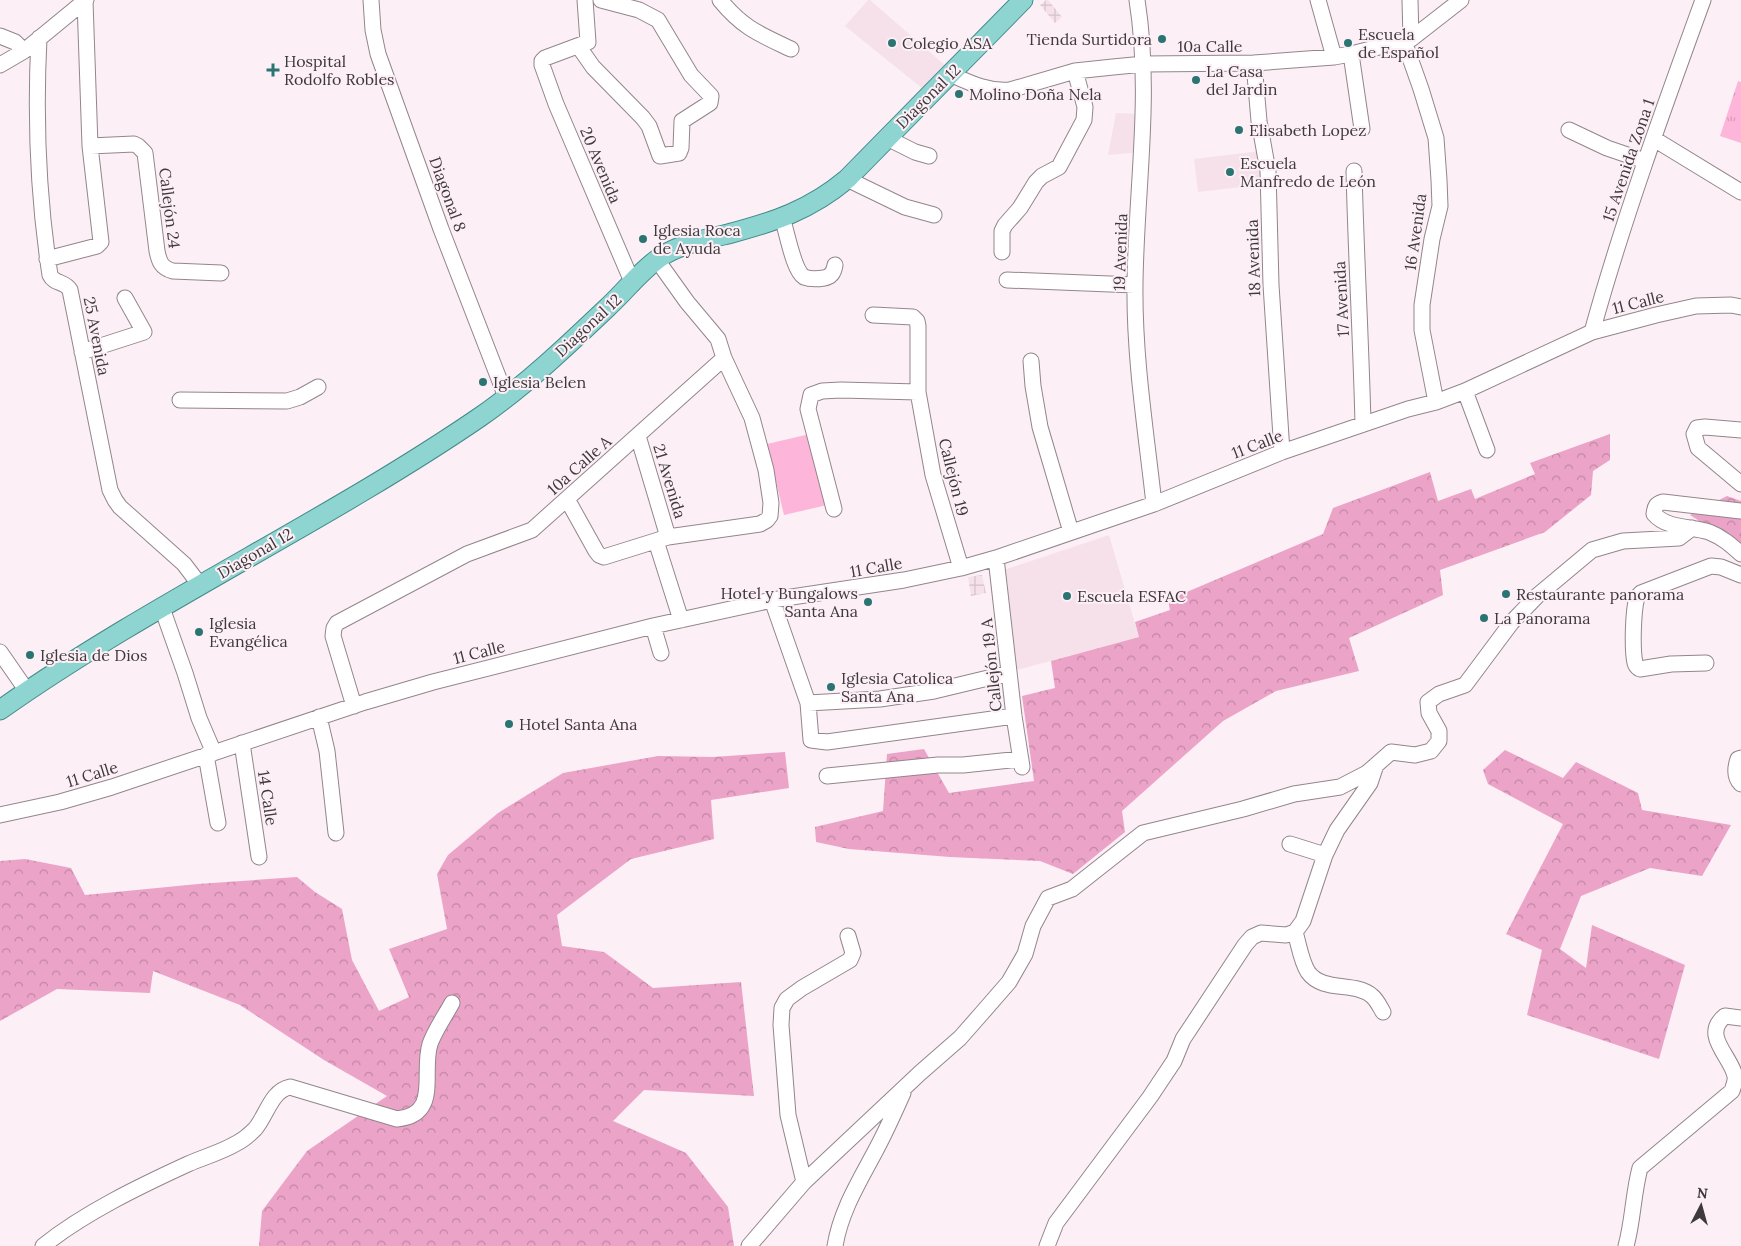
<svg xmlns="http://www.w3.org/2000/svg" width="1741" height="1246" viewBox="0 0 1741 1246" font-family="Lora,serif">
	<style>
		.built { fill: #f6e1ea }
		.industrial { fill: url(#industrial-grid) }
		.grass { fill: url(#grass-tufts) }
		.forest { fill: url(#forest-crowns) }
		.pitch { fill: #fdb5d9 }
		.lines { fill: none; stroke-linecap: round; stroke-linejoin: round }
		.minor-casing { stroke: #92868c; stroke-width: 17 }
		.major-casing { stroke: #418b89; stroke-width: 21 }
		.minor { stroke: #fff; stroke-width: 15 }
		.major { stroke: #8ed4d1; stroke-width: 19 }
		.poi-dot { fill: #2a7471; stroke: #fceff5; stroke-width: 2 }
		.labels { text-anchor: middle; dominant-baseline: central; stroke-width: 4; stroke-linejoin: round; paint-order: stroke }
		.poi-label { font-size: 16px; fill: #3e393c; stroke: #fceff5; text-anchor: start }
		.street-label { font-size: 16px; fill: #3e393c; stroke: #fceff5 }
	</style>
	<defs>
		<pattern id="industrial-grid" width="8" height="8" patternUnits="userSpaceOnUse" patternTransform="scale(1.25)"><rect width="8" height="8" fill="#f6e1ea"/><path d="M0 4h8M4 0v8" fill="none" stroke="#d4c2ca"/></pattern>
		<pattern id="grass-tufts" width="24" height="20" patternUnits="userSpaceOnUse" patternTransform="scale(1.25)"><rect width="24" height="20" fill="#fdb5d9"/><path d="M3 7l-1-3M5 7V3M7 7l1-3M15 17l-1-3M17 17v-4M19 17l1-3" fill="none" stroke="#da9cbb"/></pattern>
		<pattern id="forest-crowns" width="20" height="18" patternUnits="userSpaceOnUse" patternTransform="scale(1.25)"><rect width="20" height="18" fill="#eca3c8"/><path d="M2 6a3 3 0 1 1 6 0M12 15a3 3 0 1 1 6 0" fill="none" stroke="#c186a4"/></pattern>
	</defs>
	<rect width="100%" height="100%" fill="#fceff5"/>
	<path class="built" d="M868 0H870L947 67 923 89 845 26Z
		M1116 113 1138 114 1142 152 1108 155Z
		M1261 151 1266 184 1198 192 1194 159Z
		M1109 535 1139 637 1017 670 1004 570Z"/>
	<path class="industrial" d="M1046 0H1048L1062 17 1055 23 1040 5Z
		M982 575 986 593 971 596 968 577Z"/>
	<path class="grass" d="M1738 81 1741 82V143L1720 136Z"/>
	<path class="forest" d="M1610 434V460L1593 471 1591 495 1545 532 1440 570 1443 595 1349 638 1359 671 1276 691 1223 721 1122 811 1125 832 1073 874 1040 861 950 857 849 849 816 842 815 827 883 811 887 754 924 749 949 793 1034 781 1022 696 1055 688 1051 661 1139 637 1135 622 1170 610 1168 600 1323 534 1333 508 1430 472 1438 501 1471 489 1475 499 1535 474 1530 463Z
		M1727 496 1741 501V548L1690 515Z
		M1505 750 1563 778 1576 762 1638 793 1642 810 1731 825 1702 876 1650 868 1581 896 1560 949 1586 968 1592 925 1685 965 1659 1059 1527 1015 1542 950 1506 934 1563 824 1488 784 1483 770Z
		M785 752 789 788 711 800 714 839 631 859 557 915 562 946 604 952 653 988 741 982 754 1096 644 1090 613 1121 686 1153 728 1207 734 1246H259L262 1211 307 1151 387 1096 324 1060 240 1005 153 971 150 993 57 989 0 1021V861L25 859 71 868 85 895 198 884 297 877 315 892 342 909 352 960 379 1011 409 997 389 949 447 929 437 874 448 855 498 813 563 773 658 756 713 757Z"/>
	<path class="pitch" d="M810 434 827 505 784 515 767 444Z"/>
	<g class="lines">
		<defs>
			<path id="minor" d="M371 0 373 30 378 54 441 229 506 397
				M585 0 588 42 545 58 542 61V65L556 104 633 284
				M720 0C743 28 759 34 791 49
				M1137 0C1152 95 1136 189 1135 284 1134 358 1146 431 1154 504
				M1318 0 1334 57
				M1410 0 1411 39
				M0 36 15 42 24 51
				M39 38C35 116 38 197 50 275 54 284 65 281 70 290L110 490 115 500 120 507 184 564 200 585
				M1404 41 1421 89 1436 138 1439 180 1440 206 1432 239 1422 305V330L1436 402
				M579 47 593 67 643 118 649 126 660 156 679 153 681 148 682 121 710 103 711 96 691 75 658 20 639 10 601 0
				M1351 54 1362 129
				M1254 63 1259 121 1268 171 1271 285 1282 452
				M0 65 24 51 86 0
				M950 74C970 83 988 92 1010 90L1075 71 1113 67 1144 64 1254 63 1334 57 1351 54 1411 39 1461 0
				M1569 130 1607 148 1645 161
				M887 138 915 152 929 156
				M1654 139 1741 192
				M90 146 134 144 138 146 145 153 157 251C159 261 161 268 173 271L221 273
				M1354 171C1356 256 1361 340 1363 424
				M847 179 905 207 934 215
				M782 218C787 231 793 270 804 277 809 279 818 279 824 278 831 277 834 272 835 265
				M1002 252V231L1005 225 1020 208 1036 182 1042 176 1059 167 1084 120 1085 107 1075 71
				M47 259 97 246 101 242 90 146 85 1
				M1007 280 1135 285
				M873 315 913 317 917 321 918 326V392L933 475 961 568
				M1592 332C1623 220 1663 110 1703 0
				M82 352 144 332 125 298
				M1031 361 1033 386 1040 427 1071 532
				M1465 391 1487 450
				M180 400 287 401 300 397 318 387
				M1741 430 1705 427 1697 428 1694 434 1698 448 1741 484
				M638 436 668 537
				M567 499 596 551 599 555 604 557 668 537 760 524 767 520 770 516 771 503 766 470 752 418 724 358 718 339 687 302 657 260
				M834 509 808 409 811 395 822 391 841 390 918 392
				M1741 511 1663 502C1656 504 1655 506 1654 514 1667 529 1691 526 1709 532 1722 537 1731 545 1741 554
				M656 541 681 620
				M996 558 1014 716 1022 767
				M772 600 808 703 811 740 827 742 1014 716
				M162 608 185 673 199 718 214 753
				M653 626 661 653
				M0 652 27 691
				M1706 663 1671 664 1640 669C1637 667 1636 667 1635 663 1632 649 1633 611 1637 597L1641 593 1711 566 1721 567 1741 575
				M808 703 880 699 934 691 1009 673
				M354 706 333 636 334 628 337 623 467 554 532 530 724 358
				M319 717 327 751 336 833
				M242 743 259 857
				M206 755 218 823
				M1741 758 1738 759C1735 768 1734 777 1741 784
				M827 776 938 765H963L1021 759
				M0 815 60 802 112 787 365 702 433 682 653 626 772 600 904 580 961 568 996 558 1154 504 1282 452 1408 409 1436 402 1465 391 1592 332 1656 315 1696 306 1731 305 1741 307
				M1290 844 1325 855
				M1295 932C1299 945 1301 961 1308 972 1323 993 1355 981 1372 996 1377 1000 1380 1007 1383 1012
				M804 1182 788 1115 781 1025 782 1008 787 999 802 988 850 960 853 953 848 936
				M43 1246C84 1213 140 1186 188 1164 204 1157 222 1152 237 1143 243 1140 250 1134 255 1129 267 1115 271 1091 290 1087L397 1119C441 1115 421 1073 430 1044 435 1030 445 1016 452 1003
				M749 1246 804 1182 920 1073 960 1038 982 1013 1009 982 1025 954 1033 926 1048 898 1072 889 1143 833 1243 809 1294 794 1340 787 1367 773 1391 752 1415 755 1431 751 1439 741V731L1429 713 1428 702 1439 694 1465 685 1512 622 1537 596 1592 550 1623 541 1679 538 1692 528
				M835 1246C841 1209 861 1179 878 1146 887 1129 895 1111 903 1093
				M1047 1246 1056 1223 1150 1097 1174 1061 1183 1039 1245 945 1252 937 1261 933 1286 935 1295 932 1303 921 1325 855 1337 830 1370 783 1376 765
				M1626 1246C1633 1221 1633 1194 1640 1168L1732 1091C1733 1087 1736 1081 1735 1076 1731 1056 1701 1035 1725 1016L1741 1018"/>
			<path id="major" d="M0 710C153 602 325 523 480 417 525 386 570 343 610 305 627 289 642 269 662 256 681 244 706 239 728 234 774 222 810 210 847 179L1023 0"/>
		</defs>
		<use href="#minor" class="minor-casing"/>
		<use href="#major" class="major-casing"/>
		<use href="#minor" class="minor"/>
		<use href="#major" class="major"/>
	</g>
	<g class="poi-dot">
		<circle cx="1162" cy="39" r="5"/>
		<circle cx="892" cy="43" r="5"/>
		<circle cx="1348" cy="43" r="5"/>
		<path d="M270.5 62.5h5v5h5v5h-5v5h-5v-5h-5v-5h5z"/>
		<circle cx="1196" cy="80" r="5"/>
		<circle cx="959" cy="94" r="5"/>
		<circle cx="1239" cy="130" r="5"/>
		<circle cx="1230" cy="172" r="5"/>
		<circle cx="643" cy="239" r="5"/>
		<circle cx="483" cy="382" r="5"/>
		<circle cx="1506" cy="594" r="5"/>
		<circle cx="1067" cy="596" r="5"/>
		<circle cx="868" cy="602" r="5"/>
		<circle cx="1484" cy="618" r="5"/>
		<circle cx="199" cy="632" r="5"/>
		<circle cx="30" cy="655" r="5"/>
		<circle cx="831" cy="687" r="5"/>
		<circle cx="509" cy="724" r="5"/>
	</g>
	<g class="labels">
		<g class="poi-label">
			<text x="1358" y="34">Escuela<tspan x="1358" dy="18">de Español</tspan></text>
			<text x="1152" y="39" text-anchor="end">Tienda Surtidora</text>
			<text x="902" y="43">Colegio ASA</text>
			<text x="284" y="61">Hospital<tspan x="284" dy="18">Rodolfo Robles</tspan></text>
			<text x="1206" y="71">La Casa<tspan x="1206" dy="18">del Jardin</tspan></text>
			<text x="969" y="94">Molino Doña Nela</text>
			<text x="1249" y="130">Elisabeth Lopez</text>
			<text x="1240" y="163">Escuela<tspan x="1240" dy="18">Manfredo de León</tspan></text>
			<text x="653" y="230">Iglesia Roca<tspan x="653" dy="18">de Ayuda</tspan></text>
			<text x="493" y="382">Iglesia Belen</text>
			<text x="858" y="593" text-anchor="end">Hotel y Bungalows<tspan x="858" dy="18">Santa Ana</tspan></text>
			<text x="1516" y="594">Restaurante panorama</text>
			<text x="1077" y="596">Escuela ESFAC</text>
			<text x="1494" y="618">La Panorama</text>
			<text x="209" y="623">Iglesia<tspan x="209" dy="18">Evangélica</tspan></text>
			<text x="40" y="655">Iglesia de Dios</text>
			<text x="841" y="678">Iglesia Catolica<tspan x="841" dy="18">Santa Ana</tspan></text>
			<text x="519" y="724">Hotel Santa Ana</text>
		</g>
		<g class="street-label">
			<text x="1210" y="46">10a Calle</text>
			<text transform="translate(928 96) rotate(-45)">Diagonal 12</text>
			<text transform="translate(1628 160) rotate(-71)">15 Avenida Zona 1</text>
			<text transform="translate(601 165) rotate(67)">20 Avenida</text>
			<text transform="translate(448 194) rotate(70)">Diagonal 8</text>
			<text transform="translate(170 208) rotate(83)">Callejón 24</text>
			<text transform="translate(1415 232) rotate(-82)">16 Avenida</text>
			<text transform="translate(1120 252) rotate(-88)">19 Avenida</text>
			<text transform="translate(1253 258) rotate(-92)">18 Avenida</text>
			<text transform="translate(1341 299) rotate(-93)">17 Avenida</text>
			<text transform="translate(1638 302) rotate(-14)">11 Calle</text>
			<text transform="translate(588 325) rotate(-43)">Diagonal 12</text>
			<text transform="translate(97 336) rotate(79)">25 Avenida</text>
			<text transform="translate(1257 444) rotate(-21)">11 Calle</text>
			<text transform="translate(579 465) rotate(-42)">10a Calle A</text>
			<text transform="translate(954 477) rotate(76)">Callejón 19</text>
			<text transform="translate(670 481) rotate(73)">21 Avenida</text>
			<text transform="translate(255 553) rotate(-30)">Diagonal 12</text>
			<text transform="translate(876 567) rotate(-10)">11 Calle</text>
			<text transform="translate(479 652) rotate(-14)">11 Calle</text>
			<text transform="translate(991 665) rotate(-96)">Callejón 19 A</text>
			<text transform="translate(92 774) rotate(-17)">11 Calle</text>
			<text transform="translate(268 798) rotate(81)">14 Calle</text>
		</g>
	</g>
	<g transform="translate(1701 1206) rotate(6)" stroke="#fceff5" stroke-width="4" paint-order="stroke">
	<path d="M0-4L9 19L0 12L-9 19Z" fill="#3e393c"/>
	<text y="-8" font-size="14" font-weight="bold" text-anchor="middle" fill="#3e393c">N</text>
	</g>
</svg>
